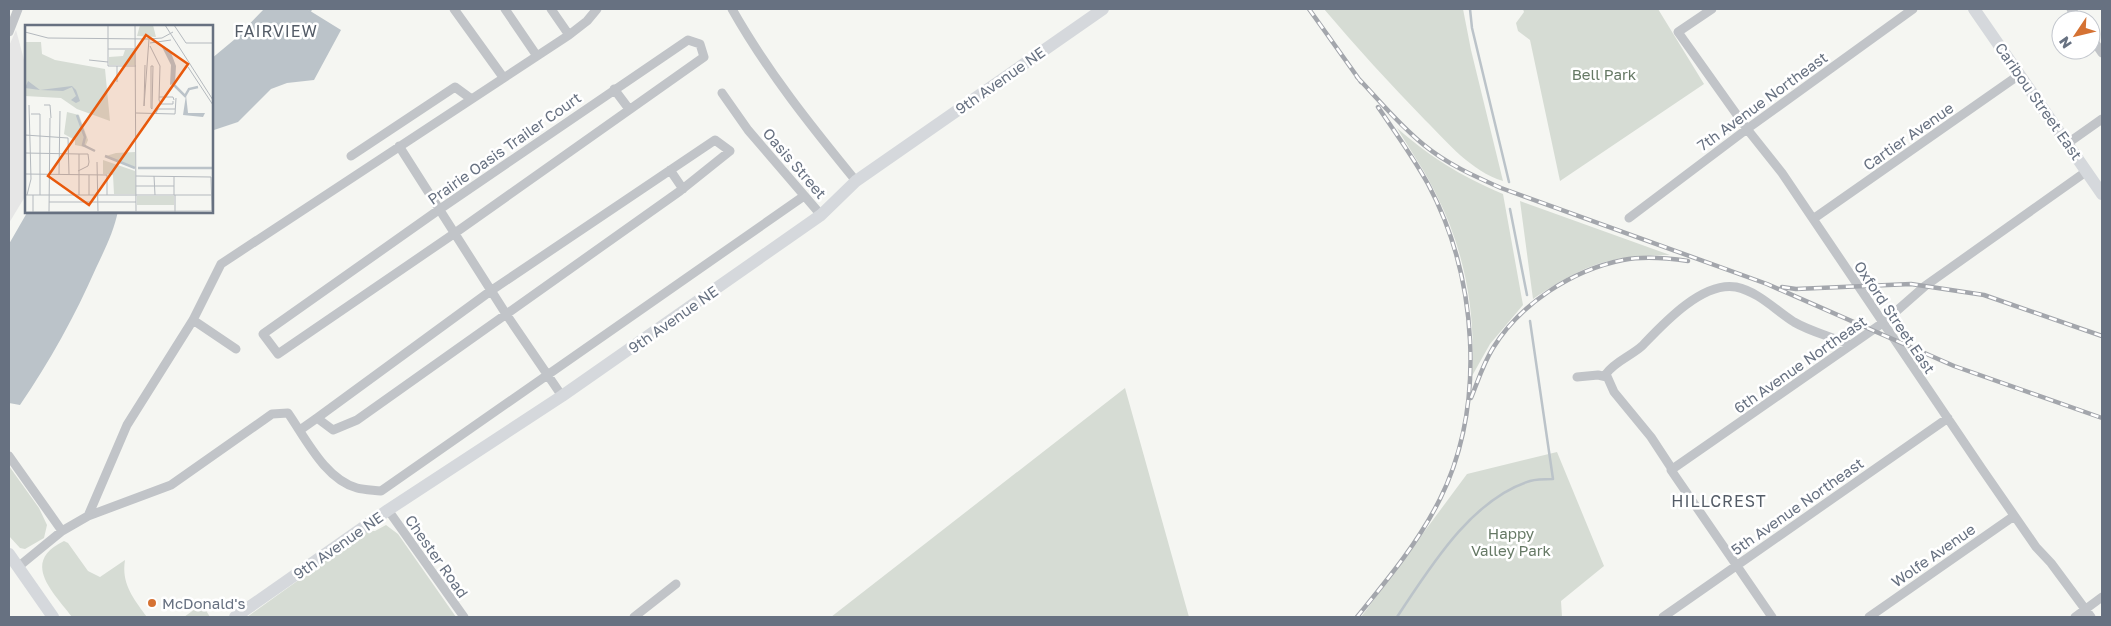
<svg xmlns="http://www.w3.org/2000/svg" width="2111" height="626" viewBox="0 0 2111 626" font-family="'Golos Text',sans-serif">
	<style>
		.built { fill: #e6e6e6 }
		.green { fill: #d6dcd4 }
		.water { fill: #bbc3c9 }
		.lines { fill: none; stroke-linecap: round; stroke-linejoin: round }
		.stream { stroke: #bbc3c9; stroke-width: 2.5 }
		.street { stroke: #c1c4c8; stroke-width: 9 }
		.secondary { stroke: #d5d8dc; stroke-width: 12 }
		.rail-casing { stroke: #a3a6ac; stroke-width: 4.5 }
		.rail { stroke: #fff; stroke-width: 2.5; stroke-dasharray: 8; stroke-linecap: butt }
		.poi-dot { fill: #d57233; stroke: #fff; stroke-width: 2 }
		.labels { text-anchor: middle; dominant-baseline: central; stroke-width: 5; stroke-linejoin: round; paint-order: stroke }
		.park-label { font-size: 15px; fill: #667965; stroke: #fff }
		.street-label { font-size: 15px; fill: #677181; stroke: #fff }
		.poi-label { font-size: 15px; fill: #677181; stroke: #fff; text-anchor: start }
		.neighbourhood-label { font-size: 16px; letter-spacing: 1px; fill: #545c67; stroke: #fff }
		.inset-river { fill: none; stroke: #bbc3c9; stroke-width: 2.5 }
		.inset-road { fill: none; stroke: #b4b9be; stroke-width: 1 }
		.view { fill: #e8590c; fill-opacity: 0.15; stroke: #e8590c; stroke-width: 2.5 }
		.inset-edge { fill: none; stroke: #677181; stroke-width: 2.5 }
	</style>
	<rect width="100%" height="100%" fill="#f5f6f2"/>
	<path class="built" d="M16 30 26 67V195L9 223V46Z"/>
	<path class="green" d="M1324 9H1463L1471 50 1503 181C1471 171 1448 143 1425 120 1390 84 1356 47 1324 9Z
		M1523 9H1658L1704 84 1560 181 1530 40 1518 31 1516 23 1524 12Z
		M1397 128C1433 159 1459 175 1503 194L1523 305 1490 344 1472 376C1476 313 1465 251 1436 194 1425 171 1410 150 1397 128Z
		M1520 201 1670 255C1606 256 1586 264 1533 299Z
		M1125 388 1189 617H831Z
		M1557 452 1604 566 1561 601 1562 617H1361L1467 474Z
		M9 466 39 508 47 525 44 538 25 549 20 548 9 536Z
		M386 525 398 534 456 617H247L367 531H375Z
		M64 541 68 543 88 571 100 577 125 560C121 584 134 599 147 617H72C53 592 20 562 64 541Z
		M202 604 210 617H184Z"/>
	<path class="water" d="M264 9H307L341 30 314 80 287 83 271 89 238 122 211 131V59L235 39Z
		M28 211H118C114 231 105 249 96 268 75 316 50 361 20 405L9 403V244Z"/>
	<g class="lines">
		<path class="stream" d="M1470 9 1472 28 1509 182
			M310 11 311 9
			M1510 209 1527 295
			M1397 617C1429 569 1471 499 1530 481 1537 479 1545 479 1553 479L1530 321"/>
		<path class="street" d="M454 9 503 77
			M505 9 537 56
			M551 9 569 35
			M732 9C767 71 811 126 856 181
			M1712 9 1678 32 1747 129 1782 173 1982 469 2036 547 2051 563 2091 617
			M2071 9 2079 20
			M9 32 18 9
			M2091 37 2102 53
			M688 40 700 44 704 57 455 233 278 354 263 334 440 209Z
			M614 89 629 109
			M722 93 748 130 821 215
			M2068 143 2102 119
			M399 146 506 314 562 396
			M351 156 455 87 470 98
			M670 170 683 189
			M1629 218 1747 129 1913 9
			M1813 219 2019 75
			M193 320 236 349
			M1577 377 1598 375 1607 377
			M300 430 317 418 492 290 715 140 730 151 680 191 357 420 333 430 317 418
			M9 456 62 531
			M1672 469 1651 437 1614 392 1606 374C1614 362 1631 356 1642 346 1662 325 1702 281 1736 287 1759 292 1775 310 1794 322 1811 332 1833 337 1850 345
			M388 510 464 617
			M88 516 127 425 193 320 221 264 569 35 587 21 597 9
			M18 567 62 531 88 516 171 485 272 414 288 413C306 439 325 479 357 488 364 490 373 490 381 491L804 196
			M634 617 676 584
			M1663 617 1948 418
			M1772 617 1671 470 1884 322 1925 286 2087 171
			M1869 617 2014 516
			M2075 617 2102 597"/>
		<path class="secondary" d="M1974 9 2102 194
			M9 554 53 617
			M235 617 388 510 562 396 821 215 856 181 1103 9"/>
		<defs>
			<path id="rail" d="M1309 9 1361 82
				M1357 77C1379 100 1399 125 1424 145 1447 164 1474 176 1501 188L1767 284 1954 366 2102 418
				M1782 287 1796 289 1911 284 1984 295 2102 336
				M1471 398C1478 381 1483 364 1493 348 1520 304 1572 270 1623 260 1644 256 1667 258 1688 261
				M1357 617C1387 580 1418 543 1440 499 1487 404 1477 276 1428 184 1413 157 1395 132 1378 107"/>
		</defs>
		<use href="#rail" class="rail-casing"/>
		<use href="#rail" class="rail"/>
	</g>
	<circle class="poi-dot" cx="152" cy="603" r="5"/>
	<g class="labels">
		<g class="park-label">
			<text x="1604" y="74">Bell Park</text>
			<text x="1511" y="533">Happy<tspan x="1511" dy="17">Valley Park</tspan></text>
		</g>
		<g class="street-label">
			<text transform="translate(1000 80) rotate(-35)">9th Avenue NE</text>
			<text transform="translate(1762 101) rotate(-36)">7th Avenue Northeast</text>
			<text transform="translate(2039 101) rotate(55)">Caribou Street East</text>
			<text transform="translate(1908 136) rotate(-35)">Cartier Avenue</text>
			<text transform="translate(504 148) rotate(-35)">Prairie Oasis Trailer Court</text>
			<text transform="translate(795 163) rotate(49)">Oasis Street</text>
			<text transform="translate(1895 317) rotate(56)">Oxford Street East</text>
			<text transform="translate(673 319) rotate(-35)">9th Avenue NE</text>
			<text transform="translate(1800 364) rotate(-35)">6th Avenue Northeast</text>
			<text transform="translate(1797 506) rotate(-35)">5th Avenue Northeast</text>
			<text transform="translate(338 545) rotate(-35)">9th Avenue NE</text>
			<text transform="translate(1933 555) rotate(-35)">Wolfe Avenue</text>
			<text transform="translate(437 556) rotate(55)">Chester Road</text>
		</g>
		<g class="poi-label">
			<text x="162" y="603">McDonald's</text>
		</g>
		<g class="neighbourhood-label">
			<text x="276" y="31">FAIRVIEW</text>
			<text x="1719" y="501">HILLCREST</text>
		</g>
	</g>
	<g transform="translate(25 25)">
		<rect width="188" height="188" fill="#f5f6f2"/>
		<path d="M115 0H128L131 12 112 11ZM0 17H16L17 29 30 35 80 44 85 96 52 84 36 73 0 71ZM100 25H110V40H84V32L98 31ZM42 87 54 90 63 115 60 122 50 120V115L39 109ZM110 127V142L81 131 91 128ZM78 135 110 146 111 169H89L88 150 78 149ZM112 171H149V180H112Z" fill="#d6dcd4"/>
		<path d="M136 20 145 25 151 41 150 58 145 60 146 40ZM3 56 15 65 47 61 51 65 55 76 51 78 46 75 51 71 47 62 38 66 15 65 0 63ZM161 70 163 88H180L178 92 158 90Z" fill="#bbc3c9"/>
		<path class="inset-river" d="M148 59 160 71 164 64 173 62M52 90 60 112 58 120 70 126M80 131 110 143M113 143H188"/>
		<path class="inset-road" d="M83 0V41H111M110 0 111 187M140 0 188 75M149 0 161 18H188M0 7 23 13 124 14 137 13 148 7M125 18 146 15M125 21 135 41 134 75M83 24H111M64 35 83 37M120 40 119 81 124 14M92 41V57M126 41H128L127 84 126 83ZM163 42 188 80M134 72H148L149 75M134 75 136 79H148V76M19 80H25L26 93M111 88 150 89 151 73M131 88 133 84H150M6 89H15V170M0 110 43 113 44 149M0 128 54 129V170M72 137 73 187M53 146 63 141 64 137 63 129H54M0 149 82 150V170M34 149 35 86M111 151 186 152M129 151 130 170M186 152 187 186M111 161H149M0 170H188M2 170 6 154 4 80M64 170V150M149 170V151M150 170V187M24 177H111M0 187 188 186M8 187V170M24 187 25 93"/>
		<path class="view" d="M121 10 163 39 64 180 23 151Z"/>
		<rect width="188" height="188" class="inset-edge"/>
	</g>
	<rect width="2111" height="626" fill="none" stroke="#677181" stroke-width="20"/>
	<g transform="translate(2076 35) rotate(235)"><circle r="24" fill="#ffffff" stroke="#c2c6cd"/>
	<path d="M0-4L9 19L0 12L-9 19Z" fill="#d57233"/>
	<text y="-8" font-size="14" font-weight="bold" text-anchor="middle" fill="#677181">N</text>
	</g>
</svg>
